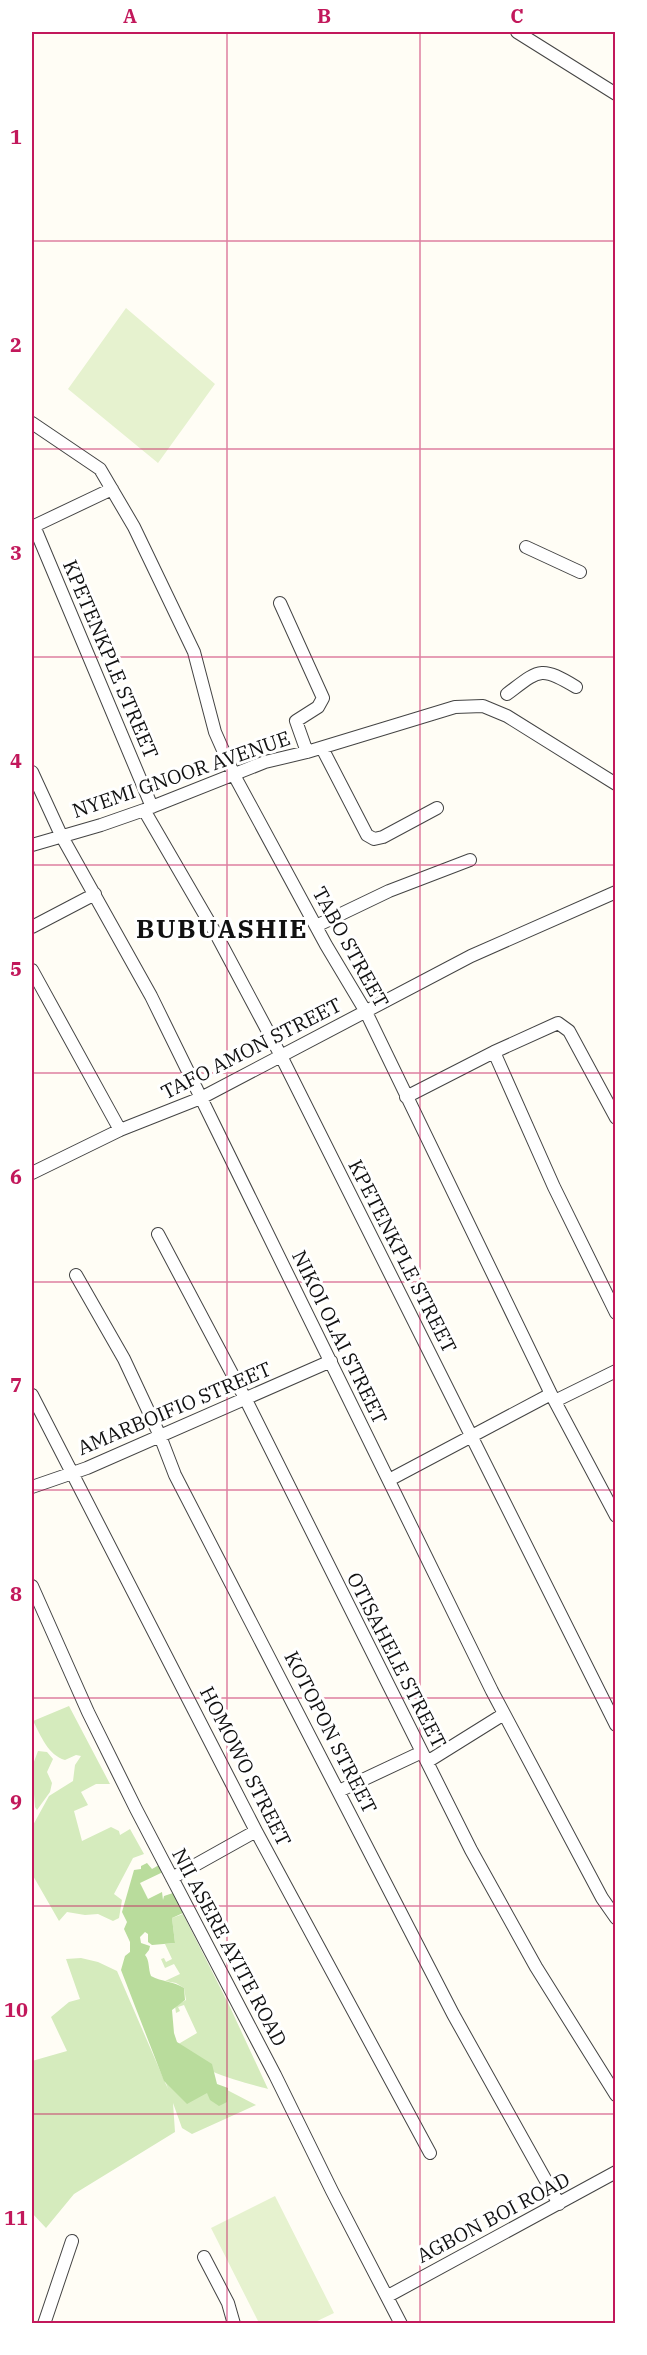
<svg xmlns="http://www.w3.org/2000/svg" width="647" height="2355" viewBox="0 0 647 2355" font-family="'IBM Plex Serif',serif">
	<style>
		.green { fill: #d5ebbd }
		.forest { fill: #b9dc9c }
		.pitch { fill: #e6f2cf }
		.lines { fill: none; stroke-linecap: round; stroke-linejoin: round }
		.minor-casing { stroke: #444; stroke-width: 14 }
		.minor { stroke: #fff; stroke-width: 12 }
		.grid { fill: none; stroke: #c2185b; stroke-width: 1.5; stroke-opacity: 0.55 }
		.labels { text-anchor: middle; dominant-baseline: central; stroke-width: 6; stroke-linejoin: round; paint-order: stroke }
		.street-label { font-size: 20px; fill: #111; stroke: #fff }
		.district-label { font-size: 26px; font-weight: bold; letter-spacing: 1.5px; fill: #111; stroke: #fff }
		.neatline { fill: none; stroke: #c2185b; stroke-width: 2 }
		.grid-label { font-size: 20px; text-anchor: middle; font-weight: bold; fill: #c2185b }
	</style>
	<rect width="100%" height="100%" fill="#fffdf5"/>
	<path class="green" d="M69 1706 110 1784H96L81 1792 88 1805 74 1811 82 1841 111 1827 119 1831 120 1835 130 1829 144 1854 133 1858 114 1894 122 1900 119 1918 113 1921 98 1914 85 1915 67 1912 59 1921 32 1874V1827L49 1796 73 1781 75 1765 81 1756 76 1755 65 1760C48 1755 41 1736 33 1721Z
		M38 1751 47 1752 53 1759 47 1772 52 1783 50 1792 37 1810 35 1807 32 1767Z
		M183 1914 229 2005 268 2089C241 2082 191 2069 175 2046L197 2033 184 2005 178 2007 180 2011 176 2013 175 2006 186 2000 184 1988 176 1983 165 1981 180 1974 174 1964 165 1968 161 1959 164 1958 166 1962 172 1959 165 1944 175 1943 172 1918Z
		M81 1958 98 1962 117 1971 168 2089 156 2053 256 2105 192 2134 182 2128 173 2103 175 2132 74 2194 46 2228 32 2213V2061L67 2051 51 2017 69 2002 80 1999 66 1959Z"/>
	<path class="forest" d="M147 1863 152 1869 159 1865 163 1872 140 1883 148 1899 162 1892 163 1900 164 1896 173 1893 183 1913 172 1918 175 1943 152 1945 148 1942V1934L145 1932 140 1937 141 1943 150 1946 149 1950 145 1955C150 1961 148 1969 151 1976 162 1982 173 1981 184 1988L185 2000 172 2010 174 2033 177 2042 212 2064 217 2084 228 2088 227 2102 219 2106 210 2100 207 2093 187 2104 164 2081 121 1970 125 1956 130 1952V1942L124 1929 127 1922 122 1912 134 1870 141 1869V1866Z"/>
	<path class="pitch" d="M126 308 215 384 158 463 68 389Z
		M275 2196 334 2313 313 2323H259L211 2228Z"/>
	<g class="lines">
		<defs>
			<path id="minor" d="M517 32 616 94
				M32 423 100 469 134 527 194 652 215 732 234 775 326 945 366 1012 551 1394 616 1516
				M34 526 152 807
				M32 527 112 489
				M526 547 580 572
				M280 603 323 698 318 707 296 721 307 752
				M507 694C539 670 540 665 576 687
				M322 748 367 835 374 839 383 837 437 808
				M32 772 61 835 151 996 492 1691 602 1898 616 1918
				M144 810 216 934 281 1056 616 1725
				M32 845 101 825 144 810 265 762 307 752 455 707 483 706 507 716 616 784
				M316 926 389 891 470 860
				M32 927 95 894
				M32 970 120 1130
				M494 1052 554 1187 616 1313
				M406 1097 494 1052 558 1023 569 1031 616 1118
				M32 1173 120 1130 201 1098 471 956 616 892
				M158 1234 246 1400 471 1850 536 1967 616 2095
				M76 1275 124 1359 160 1436 175 1475 453 2014 559 2204
				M32 1395 256 1831 430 2153
				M555 1401 616 1371
				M389 1480 551 1394
				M32 1487 87 1468 331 1361
				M32 1586 88 1712 136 1809 275 2075 332 2191 401 2324
				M427 1762 504 1714
				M339 1791 422 1752
				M172 1878 256 1831
				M204 2257 228 2303 234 2324
				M388 2296 616 2172
				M44 2324 72 2241"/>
		</defs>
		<use href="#minor" class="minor-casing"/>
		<use href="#minor" class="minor"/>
	</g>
	<path class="grid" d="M227 32V2324M420 32V2324M32 241H616M32 449H616M32 657H616M32 865H616M32 1073H616M32 1282H616M32 1490H616M32 1698H616M32 1906H616M32 2114H616"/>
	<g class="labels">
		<g class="street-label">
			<text transform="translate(111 659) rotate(67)">KPETENKPLE STREET</text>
			<text transform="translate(181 774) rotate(-19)">NYEMI GNOOR AVENUE</text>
			<text transform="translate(351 947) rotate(61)">TABO STREET</text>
			<text transform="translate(251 1048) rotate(-27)">TAFO AMON STREET</text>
			<text transform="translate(403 1256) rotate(63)">KPETENKPLE STREET</text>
			<text transform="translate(340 1337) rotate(64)">NIKOI OLAI STREET</text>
			<text transform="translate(174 1408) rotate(-23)">AMARBOIFIO STREET</text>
			<text transform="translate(397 1660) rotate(63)">OTISAHELE STREET</text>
			<text transform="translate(331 1732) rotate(63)">KOTOPON STREET</text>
			<text transform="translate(246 1766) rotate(63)">HOMOWO STREET</text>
			<text transform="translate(230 1947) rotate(62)">NII ASERE AYITE ROAD</text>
			<text transform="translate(493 2217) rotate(-28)">AGBON BOI ROAD</text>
		</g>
		<g class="district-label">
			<text x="222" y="928">BUBUASHIE</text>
		</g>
	</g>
	<rect width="647" height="2355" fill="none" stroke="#ffffff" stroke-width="66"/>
	<rect x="33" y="33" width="581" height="2289" class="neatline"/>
	<g class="grid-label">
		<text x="130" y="23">A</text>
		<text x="324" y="23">B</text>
		<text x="517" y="23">C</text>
		<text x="16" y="144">1</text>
		<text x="16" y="352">2</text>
		<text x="16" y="560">3</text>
		<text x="16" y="768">4</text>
		<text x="16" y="976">5</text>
		<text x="16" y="1184">6</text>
		<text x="16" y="1392">7</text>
		<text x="16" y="1601">8</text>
		<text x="16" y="1809">9</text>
		<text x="16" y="2017">10</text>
		<text x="16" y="2225">11</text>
	</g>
</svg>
